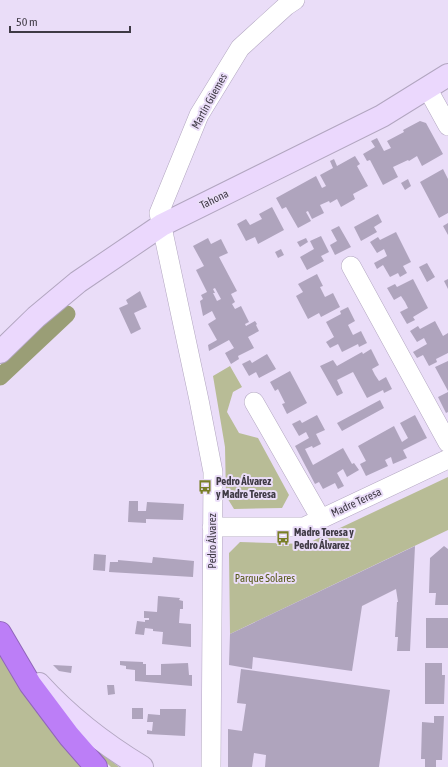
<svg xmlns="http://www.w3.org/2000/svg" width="448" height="767" viewBox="0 0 448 767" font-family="'Asap Condensed',sans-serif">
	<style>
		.green { fill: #b8bc96 }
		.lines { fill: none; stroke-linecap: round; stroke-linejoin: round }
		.canal { stroke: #9a9e76; stroke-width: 17 }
		.building { fill: #afa4bd }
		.street-casing { stroke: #b2a6c0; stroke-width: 20 }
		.secondary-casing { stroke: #b2a6c0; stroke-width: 24 }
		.highway-casing { stroke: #9066b9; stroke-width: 24 }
		.street { stroke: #fff; stroke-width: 19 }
		.secondary { stroke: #ebd8fd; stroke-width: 22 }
		.highway { stroke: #bc7ef7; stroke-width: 22 }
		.labels { text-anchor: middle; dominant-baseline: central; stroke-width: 4; stroke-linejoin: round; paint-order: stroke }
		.street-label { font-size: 11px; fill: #3f3a45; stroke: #eaddf8 }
		.poi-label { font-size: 11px; font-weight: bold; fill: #3f3a45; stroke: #eaddf8; text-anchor: start }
		.park-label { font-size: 11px; fill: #565918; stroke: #eaddf8 }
	</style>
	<rect width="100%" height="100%" fill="#eaddf8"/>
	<path class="green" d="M230 366 242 387 233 392 227 412 239 433 258 438 289 495 282 508 234 509 226 496 225 447 213 376Z
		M448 477V530L230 634 229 553 240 542 306 544Z
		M0 656 16 679 88 767H0Z
		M81 738 119 767H111Z"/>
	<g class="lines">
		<path class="canal" d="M0 377 67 314"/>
	</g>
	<path class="building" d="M420 121 426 123 443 154 422 166 417 156 409 161 408 160 393 167 398 177 383 185 370 160 367 161 363 154 375 147 371 141 377 138 384 151 391 148 387 141 404 132 403 130Z
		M355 156 360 164 357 166 368 186 353 194 355 199 341 207 337 199 330 203 329 201 320 205 324 213 312 219 308 211 306 212 311 221 298 228 286 207 282 209 276 198 316 176 322 188 326 186 320 175 333 168 330 161 334 159 337 166Z
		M443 169 448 179V213L439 218 420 182Z
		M408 179 411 186 405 190 401 183Z
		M272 207 284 230 258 244 255 237 246 241 237 224 246 219 250 225 262 219 259 214Z
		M378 214 382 222 374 227 377 232 361 241 354 227Z
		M448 223V235L443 226Z
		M339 226 351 247 335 255 330 245 337 241 331 230Z
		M396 232 411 262 403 266 407 273 400 277 398 273 390 277 383 265 377 269 374 263 387 256 384 249 377 253 370 242 378 237 380 240Z
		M321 236 329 252 321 256 324 261 307 270 300 257 314 249 310 241Z
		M208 238 211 244 221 239 228 253 219 257 237 291 231 294 235 302 232 304 235 309 241 306 249 322 245 324 246 326 255 321 257 324 256 325 259 331 248 337 254 348 238 356 239 359 231 364 225 353 234 348 229 340 209 351 208 345 217 340 208 324 216 319 212 311 203 316 200 301 203 299 201 295 213 289 215 293H213L217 301 221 299 215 288 207 292 196 270 204 266 193 246Z
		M306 238 308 242 300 247 297 242Z
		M281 249 284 255 278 258 275 252Z
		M427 263 435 277 427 282 419 267Z
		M317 274 323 286 320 287 325 297 333 293 340 307 321 317 319 313 308 319 296 296 303 292 298 284Z
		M413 279 428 308 413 317 415 320 407 324 400 312 408 308 405 302 401 296 394 300 387 288 395 284 397 287Z
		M448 279V289L444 281Z
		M140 291 147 307 134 313 141 329 131 334 119 308 128 304 126 300Z
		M348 307 355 321 348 325 353 335 361 331 367 343 359 347 358 344 342 352 338 344 330 348 326 342 334 337 326 322 341 314 340 311Z
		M435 321 443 336 448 333V353L436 359 437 362 429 366 423 355 417 358 413 352 427 344 424 338 417 342 410 331 418 326 420 329Z
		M371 349 379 365 372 369 375 375 379 381 386 377 392 389 384 393 383 390 367 398 353 372 337 380 343 393 337 396 320 366 333 360 337 366 362 352 363 354Z
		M267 354 276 369 259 378 256 372 249 376 242 364 250 360 252 363Z
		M448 361V391L435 367Z
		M290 371 307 403 287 414 282 404 285 403 278 389 275 391 270 382Z
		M448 392V412L446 413 438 397Z
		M380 400 384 408 342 431 337 423Z
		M317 415 325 430 316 434 321 444 313 448 312 446 305 449 313 465 343 448 352 464 354 463 359 470 347 477 343 469 337 473 344 486 338 489 335 483 323 489 319 482 315 484 295 446 309 438 306 432 299 436 292 424 300 420 302 423Z
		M415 415 427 438 403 450 407 458 393 464 391 457 385 460 388 466 366 476 360 464 366 461 358 446 394 426 402 442 408 438 400 423Z
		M129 501H138V511H146L147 502 184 504 183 520 146 519V523L128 522Z
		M415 546 410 651H397L398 637H395L397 602H398L396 589 362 606 352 671 253 657 252 669 229 665 230 634Z
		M444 546 448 549V605H435L436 593H429L430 558Z
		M94 554 106 555 105 571 93 570Z
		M153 557 194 561 193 577 109 572 110 562H118V560L152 563Z
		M158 596 180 598 179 600 183 601V609H180L179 623 191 624V647L162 644 163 632 153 631V629L145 628 144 635 135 634 137 621 145 622V620H149V618H144V611L157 612Z
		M426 618H448V648H426Z
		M120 661 143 662V664H146V675H161V664L188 663 189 675H192V686L135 681V670L126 669V666L120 665Z
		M425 663H442V675H445L444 704H425Z
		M53 665 72 666 71 673 59 671Z
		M241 669 390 690 379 767H265L266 755 254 753 252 767H228V729L242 731 246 704 237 703Z
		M107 685H114L115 694 108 695Z
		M132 708H143V719H132Z
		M160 709H186L185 736 147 734V730L152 731 153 722H147L148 714 160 715Z
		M434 716H444L442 760H436V767H425V759H421L422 722 434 723Z"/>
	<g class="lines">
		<defs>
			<path id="street" d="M427 88 448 126
				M351 266 448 443
				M254 402 321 519
				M212 527H304L448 459
				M211 767 213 472 199 400 159 213 199 115 240 48 286 6 295 0"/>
			<path id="secondary" d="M0 352 36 317 78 282 162 225 382 116 448 75
				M39 684C69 717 104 744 142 767"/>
			<path id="highway" d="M0 633 30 684 69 736 96 767"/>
		</defs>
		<use href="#street" class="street-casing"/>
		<use href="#secondary" class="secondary-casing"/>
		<use href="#highway" class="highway-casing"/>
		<use href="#street" class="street"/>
		<use href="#secondary" class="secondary"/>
		<use href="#highway" class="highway"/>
	</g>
	<defs>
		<symbol id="bus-bare" viewBox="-9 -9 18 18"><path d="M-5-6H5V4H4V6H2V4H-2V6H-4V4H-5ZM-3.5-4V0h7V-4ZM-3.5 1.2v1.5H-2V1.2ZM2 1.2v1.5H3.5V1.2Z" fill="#797e27" stroke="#eaddf8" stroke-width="2.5" paint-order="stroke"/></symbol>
	</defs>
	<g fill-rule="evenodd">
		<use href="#bus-bare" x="195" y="477" width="20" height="20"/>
		<use href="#bus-bare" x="273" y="528" width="20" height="20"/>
	</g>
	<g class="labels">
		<g class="street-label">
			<text transform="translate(209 101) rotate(-61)">Martín Güemes</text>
			<text transform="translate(214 199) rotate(-26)">Tahona</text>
			<text transform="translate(356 502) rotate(-25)">Madre Teresa</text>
			<text transform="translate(212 541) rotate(-90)">Pedro Álvarez</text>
		</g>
		<g class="poi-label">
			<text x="216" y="481">Pedro Álvarez<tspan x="216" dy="13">y Madre Teresa</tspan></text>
			<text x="294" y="532">Madre Teresa y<tspan x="294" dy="13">Pedro Álvarez</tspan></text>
		</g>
		<g class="park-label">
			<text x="265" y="578">Parque Solares</text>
		</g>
	</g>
	<path d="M10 26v6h120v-6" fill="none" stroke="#3f3a45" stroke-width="2"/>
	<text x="16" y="26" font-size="12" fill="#3f3a45" stroke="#eaddf8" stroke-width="3" paint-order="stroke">50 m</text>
</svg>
